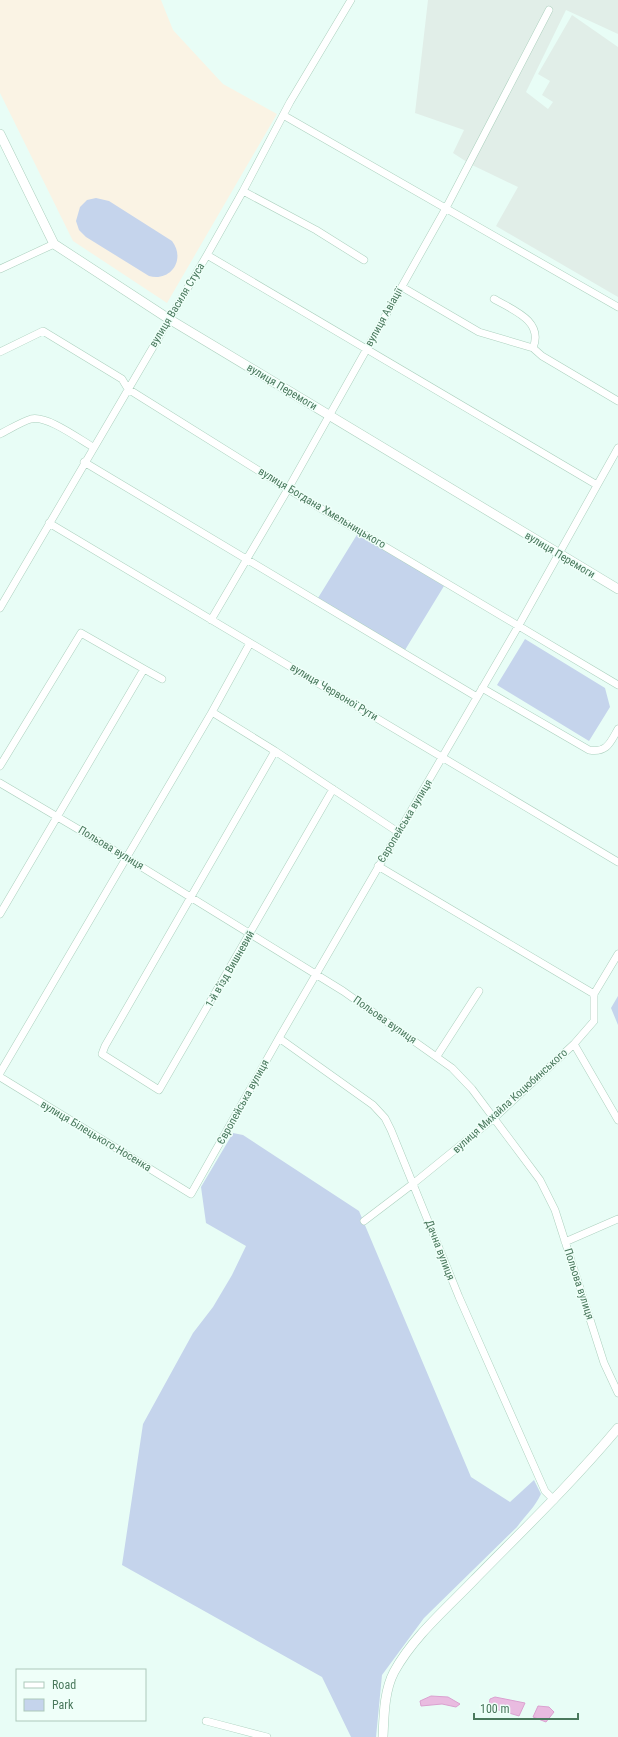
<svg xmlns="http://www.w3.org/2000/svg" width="618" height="1737" viewBox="0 0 618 1737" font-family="'Roboto Condensed',sans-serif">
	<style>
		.industrial { fill: #e1eee8 }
		.education { fill: #faf3e4 }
		.green { fill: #c5d4ec }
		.water { fill: #e9bbe0; stroke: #dba1d0 }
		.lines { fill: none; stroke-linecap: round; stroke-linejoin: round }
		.minor-casing { stroke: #acd0be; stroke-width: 8 }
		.tertiary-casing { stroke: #acd0be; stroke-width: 10 }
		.minor { stroke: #fff; stroke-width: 7 }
		.tertiary { stroke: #fff; stroke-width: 9 }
		.labels { text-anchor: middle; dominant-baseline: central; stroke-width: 3; stroke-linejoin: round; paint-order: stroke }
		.street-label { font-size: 11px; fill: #4a795d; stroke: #effff9 }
	</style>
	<rect width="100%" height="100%" fill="#e8fdf6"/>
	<path class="industrial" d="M428 0H618V34L566 10 526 92 548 109 553 102 542 95 550 81 538 74 572 15 618 47V297L496 226 518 187 470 164 453 153 464 130 415 113Z"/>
	<path class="education" d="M0 0H161L173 30 223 84 277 114 167 303 73 241 0 93Z"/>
	<path class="green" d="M96 198 109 201 172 241C186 259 171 282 149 276L86 237 79 230 76 221 80 207 87 200Z
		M358 533 444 586 405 650 318 598Z
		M525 639 605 688 610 707 589 741 497 685Z
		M618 996V1025L611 1008Z
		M233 1133 243 1135 359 1211 471 1477 510 1502 534 1480 541 1494C535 1507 525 1516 517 1527L424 1618 382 1675 376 1737H351L322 1677 122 1565 143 1424 193 1333 213 1307 232 1275 246 1246 206 1223 201 1187Z"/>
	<path class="water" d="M431 1696 448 1697 460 1704 456 1707 442 1704 421 1706 420 1701Z
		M495 1697 525 1703 519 1716 499 1710 488 1709 490 1699Z
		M538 1706 549 1707 554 1712 546 1722 533 1717Z"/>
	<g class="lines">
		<defs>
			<path id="minor" d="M283 115 618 307
				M243 191 316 230 364 260
				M207 255 597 485
				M0 269 54 244
				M402 287 479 332 533 348 542 356 618 401
				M494 299C513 310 544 321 533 348
				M0 352 43 331 122 379 128 389 288 489 618 685
				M0 434C10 429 21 422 31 419 47 415 79 439 93 447
				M84 462 477 697
				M49 523 618 862
				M0 608 207 255 243 191 290 102 351 0
				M211 620 288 489 446 208 549 10
				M144 669 162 679
				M482 688 589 750C607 753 610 743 618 729
				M212 712 250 643
				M275 751 105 1046 102 1054 159 1090 333 789
				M0 766 81 633 144 669 0 914
				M0 783 127 858 343 991 452 1068 472 1089 540 1180 555 1210 604 1363 618 1393
				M378 866 594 994
				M279 1038 373 1105 385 1118 391 1130 459 1297 545 1491 554 1500
				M574 1044 618 1120
				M437 1056 479 991
				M0 1073 212 712 275 751 398 832
				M0 1077 191 1194 279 1038 519 625 618 448
				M364 1221 414 1183 494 1118 574 1044 594 1021V994L618 954
				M565 1242 618 1219
				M206 1721 267 1737"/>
			<path id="tertiary" d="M0 134 54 244 169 319 618 589
				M383 1737C384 1716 384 1691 394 1672 413 1637 446 1609 474 1580 523 1530 573 1482 618 1428"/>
		</defs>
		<use href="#minor" class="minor-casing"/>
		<use href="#tertiary" class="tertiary-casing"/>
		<use href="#minor" class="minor"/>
		<use href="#tertiary" class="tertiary"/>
	</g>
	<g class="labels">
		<g class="street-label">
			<text transform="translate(177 305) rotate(-59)">вулиця Василя Стуса</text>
			<text transform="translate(384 317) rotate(-61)">вулиця Авіації</text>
			<text transform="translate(282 387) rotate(31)">вулиця Перемоги</text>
			<text transform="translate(322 508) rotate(31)">вулиця Богдана Хмельницького</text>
			<text transform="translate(560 555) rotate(31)">вулиця Перемоги</text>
			<text transform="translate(334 692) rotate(31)">вулиця Червоної Рути</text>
			<text transform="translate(405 821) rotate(-59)">Європейська вулиця</text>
			<text transform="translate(111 848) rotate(31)">Польова вулиця</text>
			<text transform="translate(230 969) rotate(-60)">1-й в'їзд Вишневий</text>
			<text transform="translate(385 1020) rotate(35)">Польова вулиця</text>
			<text transform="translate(510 1101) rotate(-42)">вулиця Михайла Коцюбинського</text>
			<text transform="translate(243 1102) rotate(-61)">Європейська вулиця</text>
			<text transform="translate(96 1136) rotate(31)">вулиця Білецького-Носенка</text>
			<text transform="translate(440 1250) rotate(69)">Дачна вулиця</text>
			<text transform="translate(579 1284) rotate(72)">Польова вулиця</text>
		</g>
	</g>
	<rect x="16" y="1669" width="130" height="52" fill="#effff9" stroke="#adc9bb"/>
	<rect x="24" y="1682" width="20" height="6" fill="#ffffff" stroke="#adc9bb"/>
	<text x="52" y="1689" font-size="12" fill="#4a795d">Road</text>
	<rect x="24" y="1699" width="20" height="12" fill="#c5d4ec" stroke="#adc9bb"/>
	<text x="52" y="1709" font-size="12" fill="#4a795d">Park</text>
	<path d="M474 1713v6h104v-6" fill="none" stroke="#4a795d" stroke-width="2"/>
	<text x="480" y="1713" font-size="12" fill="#4a795d" stroke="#effff9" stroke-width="3" paint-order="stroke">100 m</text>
</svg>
